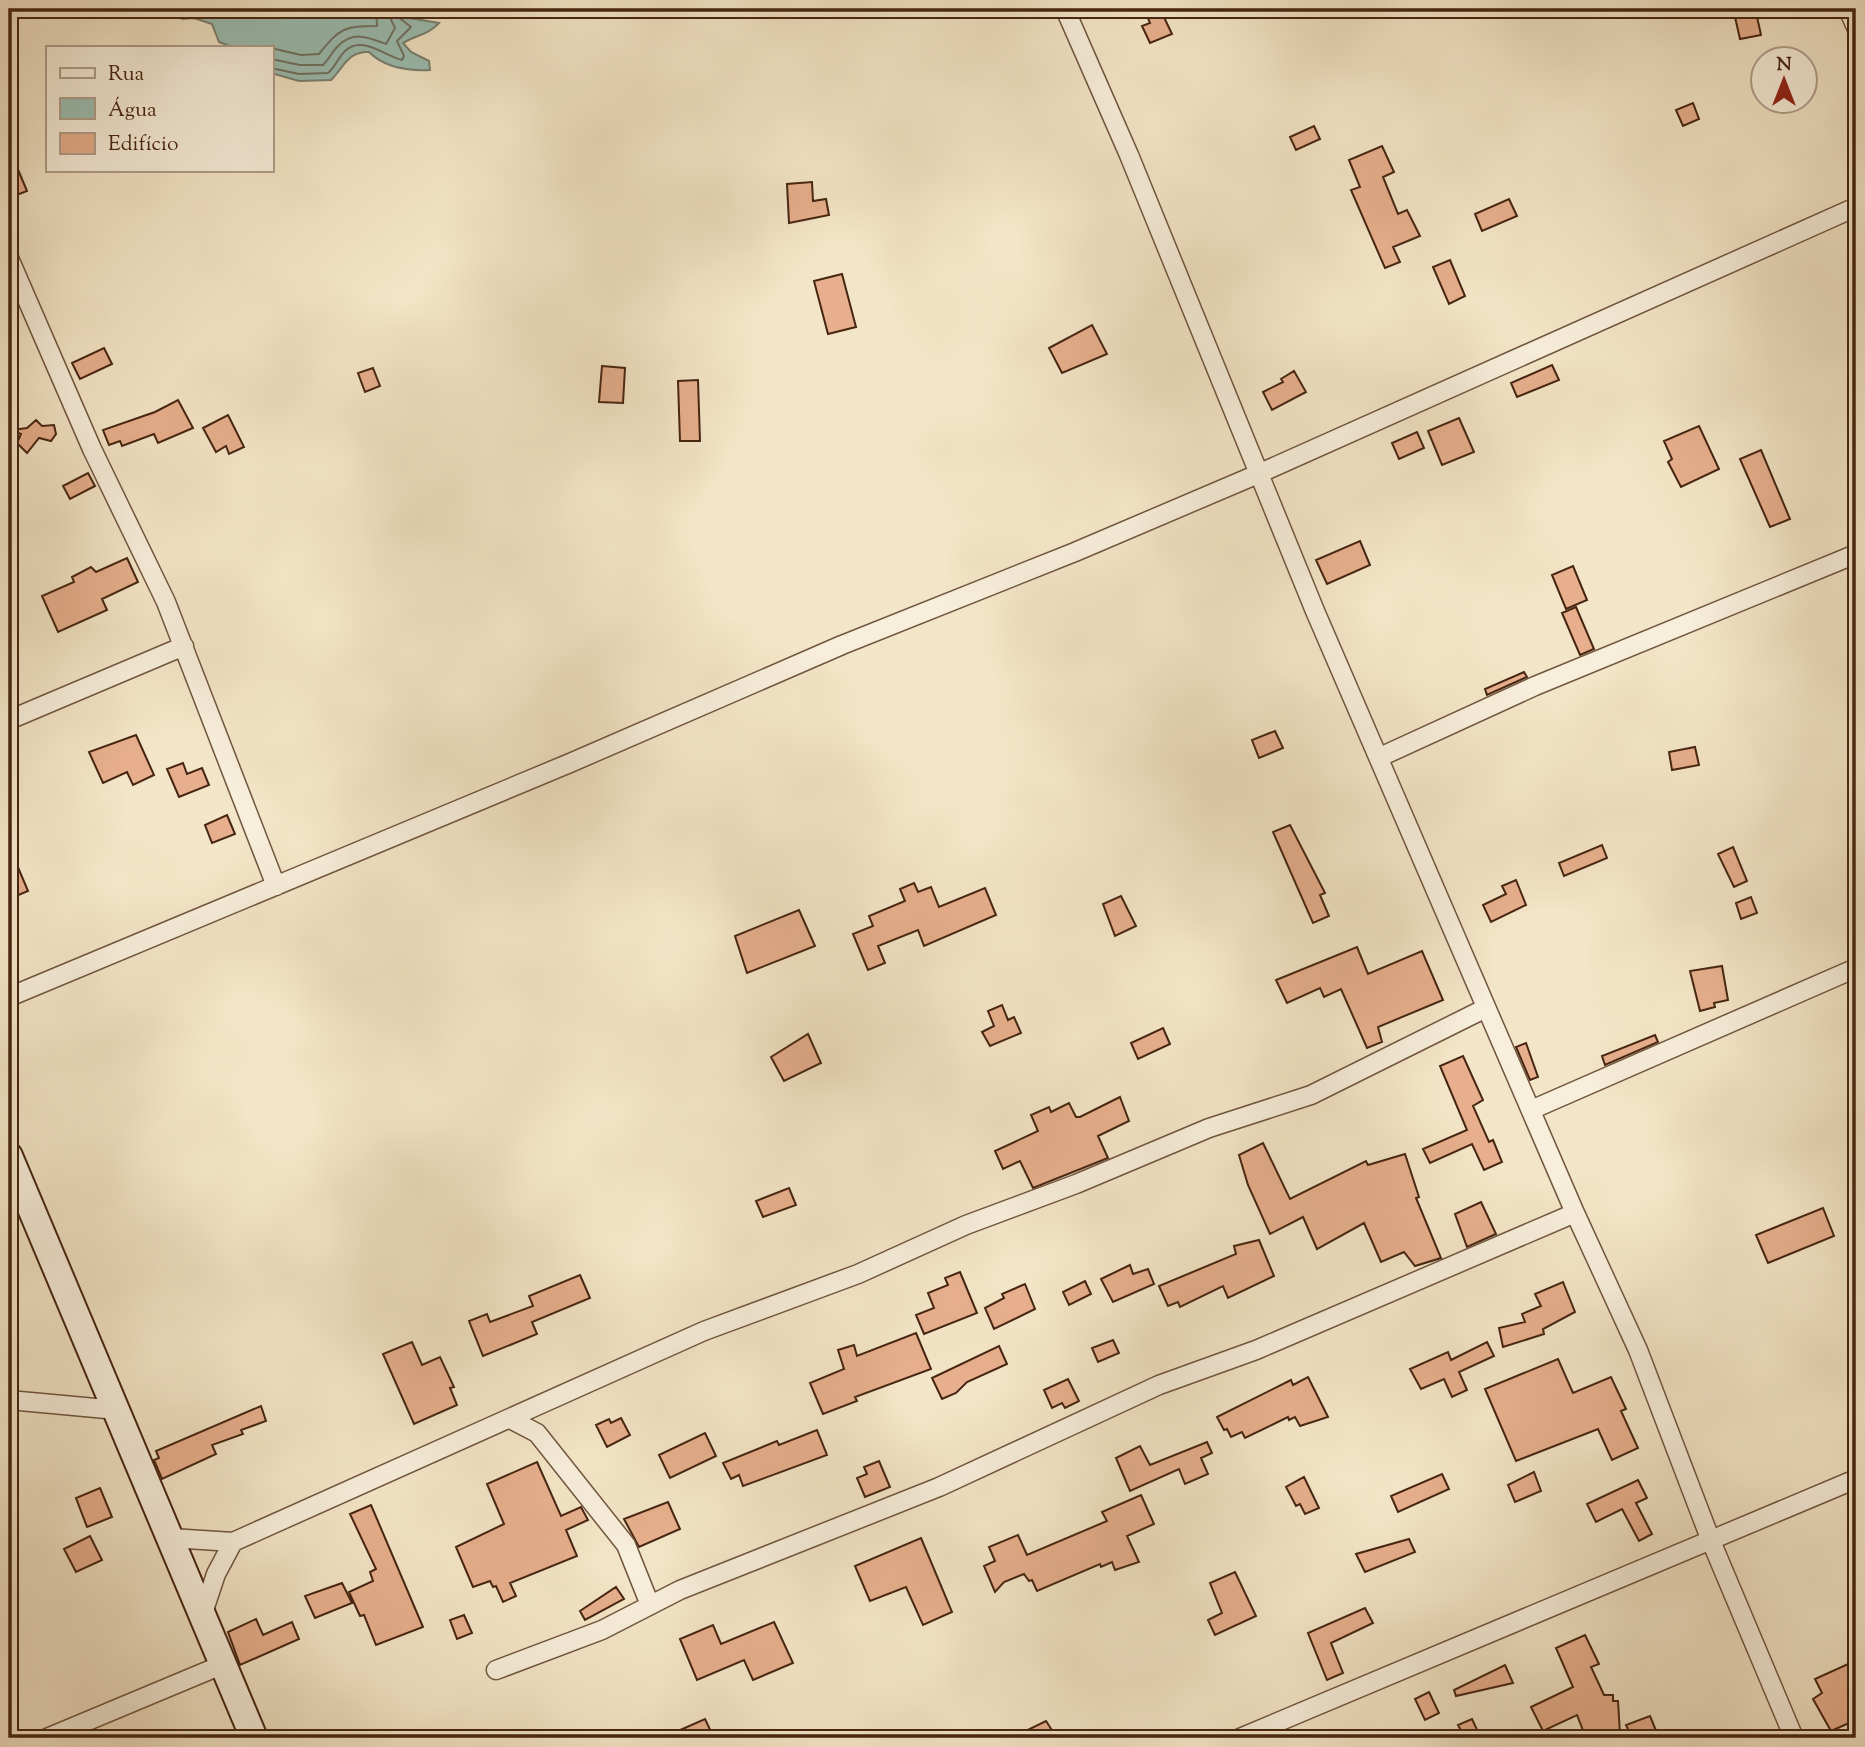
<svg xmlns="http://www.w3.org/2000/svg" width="1865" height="1747" viewBox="0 0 1865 1747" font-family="'Sorts Mill Goudy',serif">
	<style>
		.water { fill: #9bbfb3; stroke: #798172; stroke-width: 2 }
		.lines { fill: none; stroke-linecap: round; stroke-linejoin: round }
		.shore { stroke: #707262; stroke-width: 2 }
		.building { fill: #e7af8d; stroke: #462511; stroke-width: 2 }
		.street-casing { stroke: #71553e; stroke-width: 21 }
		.secondary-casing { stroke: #462511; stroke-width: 30 }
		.street { stroke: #f7eedb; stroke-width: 18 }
		.secondary { stroke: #f7eedb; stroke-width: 26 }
	</style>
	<rect width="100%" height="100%" fill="#f3e5c7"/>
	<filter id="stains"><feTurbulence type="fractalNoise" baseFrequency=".00286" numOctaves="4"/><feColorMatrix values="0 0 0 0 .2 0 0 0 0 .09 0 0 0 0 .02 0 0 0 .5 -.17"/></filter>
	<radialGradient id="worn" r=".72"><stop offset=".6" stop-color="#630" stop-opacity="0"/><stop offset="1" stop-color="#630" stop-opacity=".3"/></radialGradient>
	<path class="water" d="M170 9H399L409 18 439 23C428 35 416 35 403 43L411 52 429 61 430 70C409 71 385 68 369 52 348 51 344 67 331 80L299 81 271 73V47H232L219 42 212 24 194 18 182 19Z"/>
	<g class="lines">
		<path class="shore" d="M271 48 301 55 319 54C340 28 344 26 377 26L376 9
			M271 59 300 65H323C329 59 332 52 338 46 354 30 370 38 386 44L395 28 386 9
			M271 68 299 74 328 73C335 67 338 58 345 51 362 35 383 55 402 60L404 56 397 41 411 27 397 16 395 9"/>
	</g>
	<path class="building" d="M1756 12 1761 35 1740 39 1735 17Z
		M1162 13 1172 34 1150 43 1142 26 1150 23 1148 18Z
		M1693 103 1699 119 1683 126 1676 110Z
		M1314 126 1320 139 1296 150 1290 137Z
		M1382 146 1394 172 1383 177 1398 214 1407 210 1420 236 1393 247 1400 262 1385 268 1351 190 1360 187 1349 160Z
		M9 148 27 191 9 198Z
		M812 182 813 201 826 199 829 215 789 223 787 184Z
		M1509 199 1517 216 1482 231 1475 214Z
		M1450 260 1465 296 1449 304 1433 267Z
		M842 274 856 327 828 334 814 281Z
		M1092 325 1107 354 1062 373 1049 348Z
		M104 348 112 364 80 379 72 363Z
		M1552 365 1559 380 1517 397 1511 383Z
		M602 366 625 368 623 403 599 402Z
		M373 368 380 386 365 392 358 373Z
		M1294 371 1306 392 1272 410 1263 392 1283 382 1281 379Z
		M698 380 700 441H680L678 381Z
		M178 400 193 428 158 443 154 434 122 446 120 441 109 445 103 430 155 412Z
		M228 415 244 447 229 454 226 446 216 452 203 428Z
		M1459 418 1474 452 1442 465 1428 431Z
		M36 420 42 426 54 425 56 434 51 441 39 438 27 453 17 443 21 434 12 430 27 428Z
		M1699 426 1719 469 1681 487 1668 462 1672 459 1664 441Z
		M1417 432 1424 448 1399 459 1392 443Z
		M1761 450 1790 519 1770 527 1740 459Z
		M88 473 95 486 70 499 63 486Z
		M1360 541 1370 565 1327 584 1316 560Z
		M127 558 138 582 102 599 107 610 58 632 42 596 74 582 72 577 91 567 96 572Z
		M1573 566 1587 600 1566 609 1552 575Z
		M1576 607 1594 649 1580 655 1562 613Z
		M1524 672 1527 677 1487 695 1485 689Z
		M1275 731 1283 748 1259 758 1252 740Z
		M136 735 154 775 133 785 127 772 103 783 89 752Z
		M1695 747 1699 765 1672 770 1669 752Z
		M183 763 187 774 202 768 209 785 179 797 167 769Z
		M227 815 235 834 212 843 205 825Z
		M1290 825 1325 893 1320 895 1329 916 1313 923 1273 832Z
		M1602 845 1607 858 1564 876 1559 863Z
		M9 846 28 891 9 899Z
		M1733 847 1747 881 1734 887 1718 854Z
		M1516 880 1526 905 1491 922 1483 905 1506 894 1502 886Z
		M914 883 918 892 931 887 939 907 985 888 996 915 924 946 918 930 878 946 885 963 868 970 853 934 873 926 869 916 905 901 900 889Z
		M1121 896 1136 926 1115 936 1103 904Z
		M1751 897 1757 913 1741 919 1736 903Z
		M799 910 815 946 747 973 735 936Z
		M1357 947 1368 974 1422 951 1443 1000 1378 1027 1382 1042 1367 1048 1341 989 1324 997 1320 988 1287 1003 1276 980Z
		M1722 966 1728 1000 1714 1003 1715 1007 1700 1011 1690 971Z
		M1002 1005 1008 1020 1014 1017 1021 1033 990 1046 982 1032 994 1026 988 1011Z
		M1163 1028 1170 1044 1138 1059 1131 1043Z
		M808 1034 821 1063 784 1081 771 1057Z
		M1655 1035 1658 1042 1605 1065 1602 1056Z
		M1526 1043 1538 1077 1530 1080 1516 1047Z
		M1463 1056 1483 1100 1473 1106 1489 1142 1493 1140 1502 1162 1484 1170 1472 1144 1430 1163 1423 1149 1467 1130 1440 1066Z
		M1120 1097 1129 1121 1098 1136 1108 1158 1033 1188 1020 1161 1003 1169 995 1151 1038 1131 1031 1115 1049 1107 1051 1112 1069 1103 1076 1117H1080Z
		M1263 1143 1290 1199 1366 1161 1368 1165 1405 1154 1419 1197 1416 1198 1441 1258 1415 1266 1404 1252 1381 1262 1364 1223 1317 1249 1303 1217 1270 1234 1248 1185 1239 1155Z
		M789 1188 796 1205 763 1217 756 1201Z
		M1481 1202 1496 1234 1467 1247 1455 1214Z
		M1823 1208 1834 1236 1768 1263 1756 1235Z
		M1259 1240 1274 1276 1228 1298 1223 1286 1180 1307 1178 1302 1168 1306 1159 1286 1236 1254 1234 1246Z
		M1130 1265 1133 1274 1148 1269 1154 1284 1113 1302 1101 1279Z
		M960 1272 977 1313 924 1334 916 1315 934 1308 928 1293 948 1285 945 1278Z
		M580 1275 590 1298 532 1322 537 1334 483 1356 469 1321 487 1314 490 1322 533 1306 529 1296Z
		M1085 1281 1091 1294 1069 1305 1063 1292Z
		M1563 1282 1575 1312 1543 1329 1544 1334 1503 1347 1499 1328 1525 1322 1522 1314 1541 1306 1535 1294Z
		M1025 1284 1035 1309 994 1329 985 1308 1004 1298 1002 1294Z
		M916 1333 931 1369 855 1397 857 1401 823 1414 810 1383 844 1369 838 1350 854 1345 857 1356Z
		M1113 1340 1119 1353 1098 1362 1092 1348Z
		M412 1342 422 1365 440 1357 454 1387 450 1388 457 1405 414 1424 383 1354Z
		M1487 1342 1494 1356 1459 1372 1467 1390 1452 1397 1444 1379 1421 1389 1410 1369 1448 1352 1451 1360Z
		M999 1346 1007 1364 967 1382 956 1393 942 1399 932 1378Z
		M1558 1359 1573 1393 1611 1377 1626 1409 1621 1411 1638 1448 1612 1460 1598 1429 1516 1461 1485 1389Z
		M1308 1377 1328 1417 1300 1426 1295 1417 1289 1420 1288 1417 1245 1438 1242 1432 1231 1437 1227 1429 1224 1430 1217 1417 1291 1380 1293 1385Z
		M1068 1379 1079 1401 1065 1408 1062 1403 1052 1408 1044 1390Z
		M261 1406 266 1421 241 1430 243 1434 212 1445 216 1454 162 1479 154 1460 159 1458 156 1451Z
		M621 1418 630 1435 607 1447 596 1425 609 1419 611 1423Z
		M817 1430 827 1455 743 1486 739 1475 731 1479 723 1463 777 1441 779 1445Z
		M705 1433 716 1456 670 1478 659 1455Z
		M1207 1442 1212 1453 1201 1458 1208 1474 1185 1484 1179 1469 1130 1491 1116 1458 1140 1446 1150 1465Z
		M879 1461 890 1487 865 1497 857 1478 867 1474 864 1467Z
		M537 1462 561 1516 581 1507 588 1520 566 1530 577 1556 510 1583 516 1596 503 1602 496 1586 493 1587 490 1581 473 1587 456 1547 504 1524 487 1484Z
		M1534 1472 1541 1491 1515 1502 1508 1485Z
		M1442 1474 1449 1489 1398 1512 1391 1496Z
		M1304 1477 1319 1508 1305 1514 1300 1504 1296 1506 1286 1487Z
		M1638 1480 1647 1498 1636 1503 1652 1534 1639 1541 1622 1509 1596 1522 1587 1504Z
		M100 1488 112 1517 87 1527 76 1498Z
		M1141 1495 1154 1524 1127 1536 1139 1562 1115 1570 1112 1562 1101 1567 1100 1564 1037 1591 1032 1580 1029 1581 1024 1574 1004 1582 995 1592 984 1566 995 1561 989 1547 1018 1535 1027 1555 1107 1521 1102 1512Z
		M668 1502 680 1529 639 1547 624 1519Z
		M371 1505 423 1627 376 1645 364 1615 360 1616 349 1592 373 1581 370 1572 376 1569 350 1514Z
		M90 1536 102 1560 76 1572 64 1549Z
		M921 1538 952 1612 923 1625 906 1587 870 1601 855 1566Z
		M1409 1539 1415 1552 1365 1572 1356 1554Z
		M1235 1572 1256 1616 1215 1635 1208 1620 1222 1613 1210 1583Z
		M342 1583 352 1603 315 1618 305 1596Z
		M616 1587 624 1599 585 1620 580 1611Z
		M1365 1608 1373 1623 1331 1643 1343 1673 1327 1680 1308 1633Z
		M464 1615 472 1633 457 1639 450 1620Z
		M256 1619 263 1635 292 1622 299 1639 240 1665 228 1632Z
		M774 1622 793 1663 753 1680 744 1660 697 1680 680 1639 713 1625 721 1644Z
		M1585 1635 1599 1664 1591 1667 1604 1695H1613V1701H1618L1620 1734 1610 1738H1586L1577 1715 1543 1731 1531 1707 1573 1687 1556 1648Z
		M1848 1664 1856 1681V1720L1831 1731 1813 1699 1822 1693 1815 1679Z
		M1505 1665 1513 1683 1456 1696 1454 1690Z
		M1429 1692 1439 1713 1425 1720 1415 1699Z
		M1650 1716 1659 1738H1632L1626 1725Z
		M705 1719 714 1738H662Z
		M1472 1719 1479 1734 1465 1738 1458 1725Z
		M1046 1721 1057 1738H1011Z"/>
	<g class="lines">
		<defs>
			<path id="street" d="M1065 9 1129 155 1315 611 1575 1213 1638 1350 1711 1541 1794 1738
				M1848 9 1856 27
				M9 258 92 449 166 602 276 886
				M9 720 184 646
				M1380 757 1535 686 1856 554
				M9 997 570 763 842 645 1075 552 1258 474 1856 207
				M1531 1110 1856 968
				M9 1400 117 1410
				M510 1419 537 1433 626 1545 650 1605
				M171 1538 233 1542 704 1331 858 1274 966 1225 1076 1184 1209 1128 1311 1095 1486 1008
				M203 1613 216 1574 233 1542
				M496 1670 602 1630 680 1590 939 1487 1159 1385 1256 1350 1575 1213
				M47 1738 224 1664
				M1240 1738 1856 1479"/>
			<path id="secondary" d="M9 1156 254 1738"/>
		</defs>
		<use href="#street" class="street-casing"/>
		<use href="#secondary" class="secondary-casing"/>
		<use href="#street" class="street"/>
		<use href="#secondary" class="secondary"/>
	</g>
	<rect width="1865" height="1747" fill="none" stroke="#f3e5c7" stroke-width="35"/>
	<rect x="10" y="10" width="1844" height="1726" fill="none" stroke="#462511" stroke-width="3.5"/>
	<rect x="18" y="18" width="1830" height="1712" fill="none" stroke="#462511" stroke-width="2"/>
	<rect x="46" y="46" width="228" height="126" fill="#f7eedb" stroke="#b09e8a" stroke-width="2"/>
	<rect x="60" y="68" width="35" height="10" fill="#f7eedb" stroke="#b09e8a" stroke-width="2"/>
	<text x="108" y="80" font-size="21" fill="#462511">Rua</text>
	<rect x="60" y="98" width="35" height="21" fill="#9bbfb3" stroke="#b09e8a" stroke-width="2"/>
	<text x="108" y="116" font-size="21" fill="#462511">Água</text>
	<rect x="60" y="133" width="35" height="21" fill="#e7af8d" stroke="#b09e8a" stroke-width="2"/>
	<text x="108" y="150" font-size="21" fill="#462511">Edifício</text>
	<g transform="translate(1784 80)"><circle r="33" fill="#f7eedb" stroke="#b09e8a" stroke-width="2"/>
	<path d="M0-5L12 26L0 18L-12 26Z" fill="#8f2418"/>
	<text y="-10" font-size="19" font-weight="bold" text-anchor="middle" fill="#462511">N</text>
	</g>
	<rect width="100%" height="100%" filter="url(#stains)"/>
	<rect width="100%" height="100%" fill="url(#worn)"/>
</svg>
